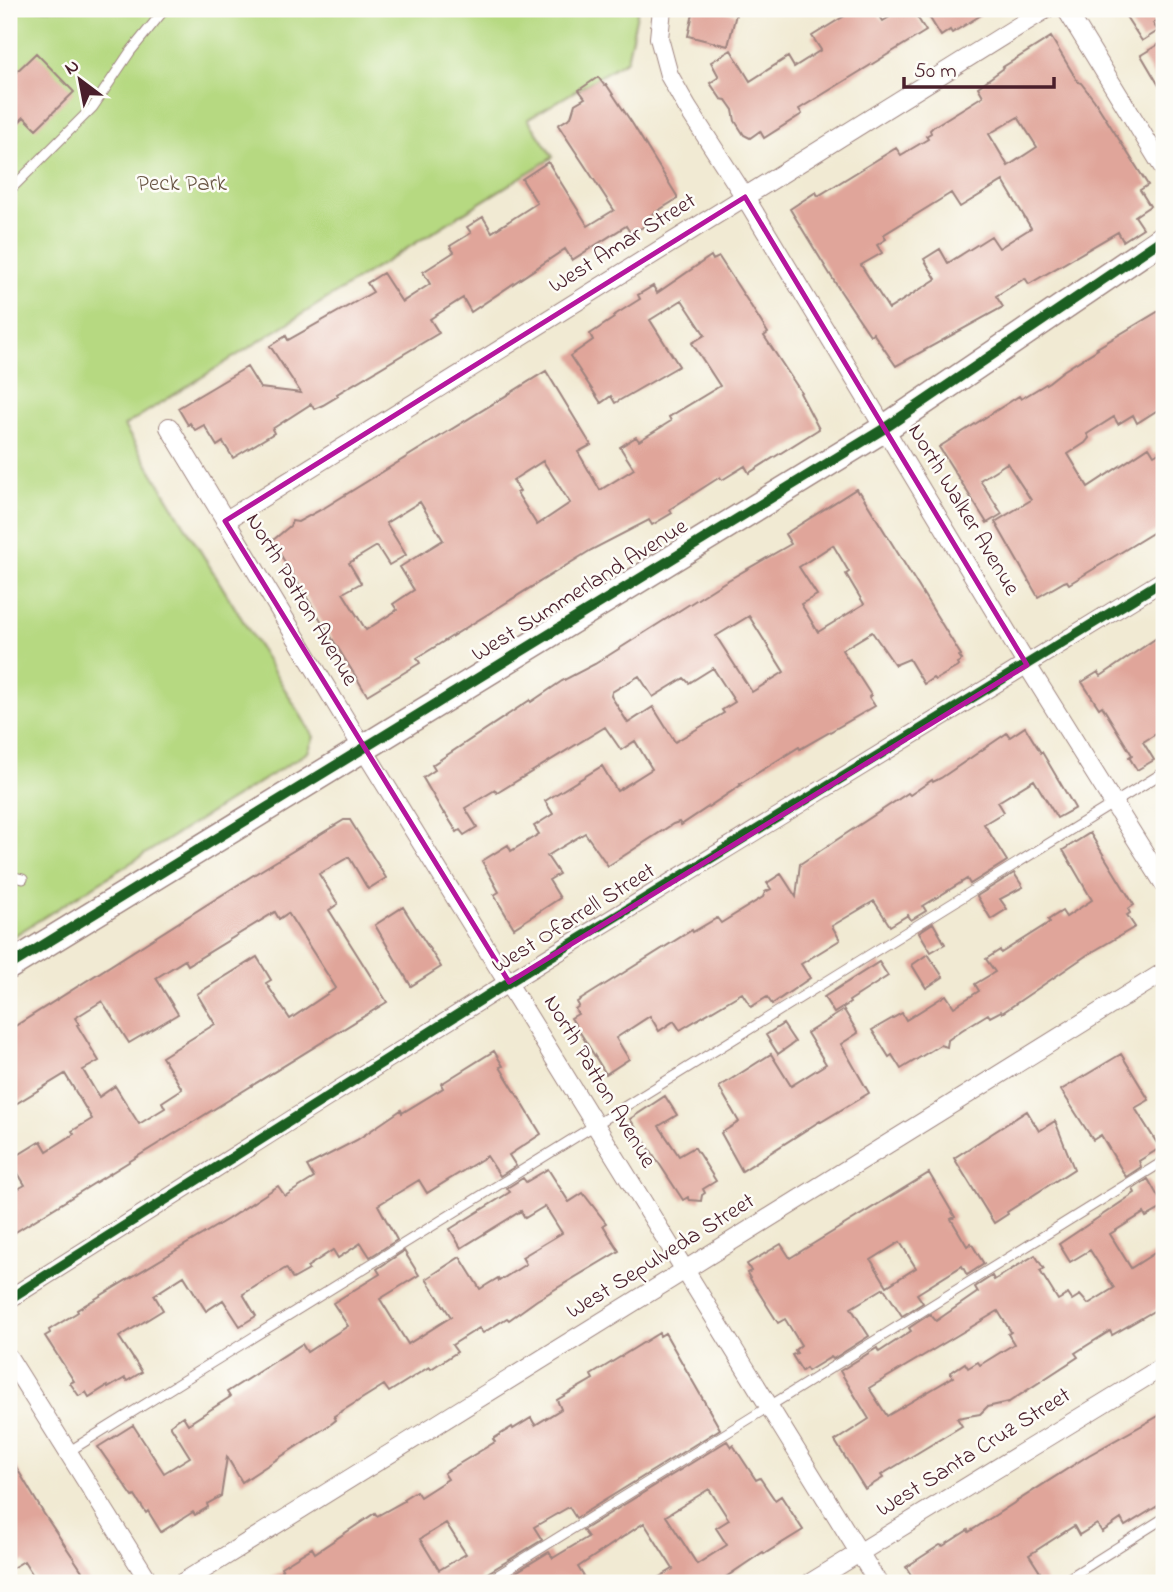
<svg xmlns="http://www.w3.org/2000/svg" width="1173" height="1592" viewBox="0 0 1173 1592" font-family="'Indie Flower',sans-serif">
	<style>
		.green { fill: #b6d981; stroke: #807c56; stroke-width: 2 }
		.building { fill: #e0a59a; fill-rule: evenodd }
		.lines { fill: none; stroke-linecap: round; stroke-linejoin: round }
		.lane-casing { stroke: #9e847f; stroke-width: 11 }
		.street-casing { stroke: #9e847f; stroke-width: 20 }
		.secondary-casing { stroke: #9e847f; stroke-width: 29 }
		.lane { stroke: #fff; stroke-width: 9 }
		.street { stroke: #fff; stroke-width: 18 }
		.secondary { stroke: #fff; stroke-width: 26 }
		.cycleway-casing { stroke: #fdfcf7; stroke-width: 15 }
		.cycleway { stroke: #1b5e20; stroke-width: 10 }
		.marked { fill: none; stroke: #b5179e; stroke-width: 5; stroke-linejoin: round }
		.labels { text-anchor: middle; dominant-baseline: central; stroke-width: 5; stroke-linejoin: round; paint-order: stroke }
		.park-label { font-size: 23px; fill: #6a5745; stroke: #fdfcf7 }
		.street-label { font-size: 23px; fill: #4a1f2b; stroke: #fdfcf7 }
	</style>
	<rect width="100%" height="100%" fill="#fdfcf7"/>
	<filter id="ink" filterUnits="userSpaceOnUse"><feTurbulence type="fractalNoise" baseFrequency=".0143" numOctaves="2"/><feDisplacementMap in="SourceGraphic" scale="14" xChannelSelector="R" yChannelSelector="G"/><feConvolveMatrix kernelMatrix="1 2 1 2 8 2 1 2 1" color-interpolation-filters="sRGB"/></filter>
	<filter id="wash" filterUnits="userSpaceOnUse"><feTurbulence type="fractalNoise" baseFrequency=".00686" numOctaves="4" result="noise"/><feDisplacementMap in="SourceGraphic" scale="28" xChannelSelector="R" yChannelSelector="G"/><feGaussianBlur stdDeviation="1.57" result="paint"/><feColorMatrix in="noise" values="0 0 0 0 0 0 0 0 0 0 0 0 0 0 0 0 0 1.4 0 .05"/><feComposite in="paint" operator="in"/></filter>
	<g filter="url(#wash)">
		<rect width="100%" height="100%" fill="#f1ead3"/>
		<path class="green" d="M9 9H638L627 60 528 119 553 157 124 426 314 737 308 752 9 939Z"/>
		<g id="blocks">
			<path class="building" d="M694 9H714L736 14 728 46 688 36Z
				M856 9H875L883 21 903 9H912L926 31 799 109 802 114 764 138 760 131 750 138 744 135 735 121 733 110 726 100 721 99 710 83 719 77 711 62 731 50 750 81 788 57 794 67 821 50 812 36Z
				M939 9H991L952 33 950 30 941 36 928 15Z
				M1121 9H1164V16L1153 23 1158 31 1142 41Z
				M1051 37 1078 82 1081 83 1094 100 1148 185 1140 190 1150 206 1135 216 1143 228 1123 241 1118 232 1029 284 1025 278 996 296 1003 307 896 366 873 333 870 335 839 289 790 209 816 192 818 196 896 148 901 155 928 139 926 136 931 133 930 130 933 127 983 96 978 87 1004 68 1003 67ZM1018 117 1037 147 1008 166 989 134ZM1003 181 1031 228 999 248 991 236 948 263 940 249 924 259 936 279 889 309 861 265 882 253 877 245 886 239 883 235 951 193 960 207Z
				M1164 41V94L1141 55Z
				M36 53 74 92 36 129 24 117 9 132V79Z
				M598 77 604 85 606 84 632 123 677 196V199L651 215 653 221 631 234 626 226 572 260 565 249 471 312 463 298 430 319 439 333 337 394 338 396 323 405 314 409 311 404 272 429 274 433 233 458 223 442 217 446 204 425 195 430 190 423 188 425 178 408 247 367 260 388 301 393 270 346 286 336 288 340 373 292 367 283 383 273 402 302 430 284 423 272 454 252 450 246 471 233 467 227 483 217 492 232 537 203 522 179 548 162 588 226 614 210 558 125 571 117 575 104 585 98 579 90Z
				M711 256 713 260 719 257 751 306 768 333 764 336 801 392 800 393 819 429 749 473 745 466 722 480 720 477 670 509 672 513 652 525 649 520 591 550 417 658 420 663 367 695 272 541 290 526 292 521 298 522 324 508 546 371 591 445 578 452 600 490 634 469 620 447 636 437 639 441 671 421 669 417 720 386 692 343 705 335 682 300 650 320 679 366 615 403 611 396 601 403 570 356 593 340 590 334 614 318 613 316 640 299 638 295 653 286 657 293ZM543 461 570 503 537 525 517 493 520 491 513 480ZM420 502 443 540 400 567 414 590 393 604 397 610 366 630 343 593 361 583 349 563 377 546 389 565 406 555 386 523Z
				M1164 308V406L1137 423 1133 415 1118 424 1114 417 1087 434 1089 438 1085 443 1068 454 1088 487 1149 447 1154 455 1164 449V526L1069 584 1067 581 1064 582 1038 597 995 522 1031 500 1007 463 980 480 1002 514 987 523 939 447 1019 396 1021 399 1049 382 1063 371 1098 349 1097 348Z
				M856 489 858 493 860 492 961 655 959 656 962 660 957 663 959 666 935 680 933 678 924 684 909 659 895 665 872 632 842 650 871 695 869 697 875 706 800 749 799 747 740 784 741 785 681 825 679 822 673 824 608 866 585 833 547 856 559 874 549 880 560 898 514 928 494 895 499 892 482 861 508 845 511 851 539 834 534 826 553 814 545 801 602 766 617 791 652 769 635 741 621 750 605 727 497 793 495 790 465 808 477 827 464 835 460 830 457 832 445 813 444 814 423 778 435 770 432 765 530 700 531 702 562 681 595 664 723 583 791 544 785 534ZM833 545 849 572 846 574 864 604 818 632 801 604 817 595 799 567ZM749 616 784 672 752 692 716 636ZM713 668 735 702 722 710 724 713 675 742 653 707 628 723 611 696 612 692 639 676 653 697 684 678 689 683Z
				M1164 633V729L1143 742 1154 760 1137 770 1129 757 1132 755 1102 706 1099 708 1082 682 1098 672 1101 676Z
				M1025 727 1041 753 1042 752 1075 808 1057 818 1034 780 998 802 1004 812 984 824 1007 861 970 884 967 879 923 906 926 911 911 920 908 915 890 926 874 901 832 926 840 940 801 964 810 978 772 1004 767 997 751 1007 742 993 680 1030 674 1021 659 1031 650 1016 616 1038 629 1059 606 1074 571 1018 578 1014 575 1009 579 1006 577 1002 692 930 693 932 717 918 721 923 763 897 765 892 771 889 767 883 781 874 796 897 800 864 908 793 910 795 932 780 933 782 941 778 1007 733 1010 737Z
				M344 820H350L386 878 368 889 349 857 319 874 338 904 329 910 387 1002 9 1236V1194L25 1185 10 1160 41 1141 47 1151 74 1134 72 1131 92 1119 65 1074 9 1108V1030L255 874ZM275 912 279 919 288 913 336 988 290 1019 266 983 271 980 257 957 197 994 215 1024 162 1057 182 1089 162 1102 165 1108 139 1124 115 1086 99 1097 83 1070 99 1061 77 1025 79 1024 75 1018 102 1001 129 1043 178 1014 156 978 185 960 188 965Z
				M1090 833 1134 905 1128 909 1130 913 1127 915 1135 927 1087 955 1002 1013 1001 1011 990 1017 988 1014 962 1030 948 1040 947 1047 940 1045 901 1069 892 1055 889 1057 872 1030 902 1013 906 1020 946 995 954 1007 979 991 975 984 995 972 986 959 1000 950 1001 953 1050 922 1048 920 1062 911 1066 917 1092 900 1063 850Z
				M1014 873 1023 887 1000 899 1007 909 991 919 977 896Z
				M403 907 441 967 411 986 375 925Z
				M933 923 945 944 931 952 919 932Z
				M928 954 943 977 926 988 912 965Z
				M879 962 888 976 849 1001 850 1003 834 1013 824 997Z
				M844 1010 858 1033 841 1044 869 1093 821 1122 820 1121 742 1171 721 1133 739 1122 719 1087 771 1054 791 1086 826 1064 807 1033Z
				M783 1024 795 1042 778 1054 766 1035Z
				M494 1051 503 1066 500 1067 541 1134 509 1155 516 1166 500 1176 487 1156 427 1193 419 1180 378 1205 397 1240 370 1257 361 1243 338 1258 333 1250 307 1267 309 1270 293 1279 286 1268 243 1294 256 1316 240 1326 223 1300 206 1311 184 1276 154 1295 163 1310 119 1337 142 1372 127 1381 125 1378 108 1388 107 1386 89 1397 86 1392 79 1396 70 1383 74 1381 45 1336 50 1333 49 1330 78 1312 77 1310 228 1219 278 1186 285 1196 314 1178 307 1166 357 1140 401 1110 402 1113 443 1088 441 1084Z
				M1121 1054 1149 1100 1135 1108 1160 1148 1139 1161 1141 1167 1126 1177 1101 1135 1093 1140 1061 1090Z
				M665 1096 677 1115 659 1126 679 1156 693 1148H695L716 1181 703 1189 705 1193 702 1195 701 1201 690 1200 688 1197 683 1200 630 1119Z
				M1027 1111 1039 1131 1055 1121 1074 1169 1007 1212 1008 1214 994 1223 954 1158Z
				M548 1169 569 1202 583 1193 606 1223 603 1225 619 1251 537 1300 509 1320 507 1318 483 1333 479 1328 452 1345 457 1352 431 1369 429 1367 389 1392 384 1385 334 1416 336 1420 331 1424 242 1482 227 1457 221 1496 207 1504 208 1507 195 1515 193 1512 161 1532 148 1511 146 1513 135 1496 133 1497 98 1447 133 1425 164 1473 190 1457 170 1425 183 1416 188 1424 230 1397 227 1392 302 1344 307 1352 348 1326 333 1303 380 1274 377 1269 404 1251 419 1275 380 1299 408 1344 451 1317 426 1279 460 1257 480 1289 498 1278 499 1281 526 1264 522 1257 562 1233 545 1206 525 1218 521 1211 461 1248 450 1229 510 1192 507 1188 523 1178 526 1182Z
				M929 1173 955 1217 951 1219 967 1246 971 1243 984 1264 967 1275 962 1266 917 1294 923 1303 902 1316 884 1288 851 1308 869 1336 833 1359 831 1357 808 1371 806 1368 802 1371 792 1355 797 1353 795 1350 801 1345 785 1319 778 1323 751 1280 747 1273 751 1271 747 1264 781 1244 790 1258ZM900 1242 916 1268 887 1286 871 1260Z
				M1148 1179 1164 1207 1146 1217 1144 1213 1110 1234 1131 1268 1164 1247V1305L1112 1335 1110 1331 1075 1353 1078 1357 1009 1402 987 1407 980 1414 957 1418 962 1426 881 1475 883 1478 865 1489 835 1441 869 1419 840 1371 877 1348 879 1352 911 1331 909 1328 930 1314 936 1321 978 1292 975 1287 992 1276 994 1280 1035 1255 1044 1269 1040 1271 1058 1300 1068 1294 1072 1300 1080 1295 1088 1304 1114 1288 1090 1250 1070 1262 1059 1244 1135 1193 1133 1189ZM998 1311 1011 1332 1008 1334 1014 1344 980 1365 978 1362 968 1368 965 1363 950 1373 953 1377 887 1416 869 1388Z
				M659 1333 660 1336 665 1333 720 1429 576 1518 569 1507 534 1527 542 1540 481 1577 478 1583H263L283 1571 281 1567 312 1548 315 1553 375 1513 377 1516 404 1501 403 1499 416 1491 420 1497 448 1479 444 1473 495 1442 493 1439 512 1427 513 1429 531 1418 535 1425 561 1409 557 1400 593 1379 591 1375ZM446 1523 466 1554 439 1570 420 1539Z
				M1164 1413V1502L1125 1526 1121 1519 1102 1532 1097 1524 1079 1535 1074 1526 1029 1555 1047 1583H916L906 1567 940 1545 943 1546 968 1530 969 1532 1089 1455Z
				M727 1441 731 1447 733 1445 756 1480 760 1478 775 1500 781 1496 803 1530 764 1554 763 1552 717 1583H649L673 1569 644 1523 578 1567 588 1583H498L549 1552 553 1558 588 1537 583 1530ZM709 1489 729 1520 716 1528 727 1545 697 1564 666 1516Z
				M9 1455 44 1514 90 1583H38L24 1561 9 1570Z"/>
		</g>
	</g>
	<g filter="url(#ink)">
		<use href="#blocks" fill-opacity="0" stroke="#9e847f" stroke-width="2"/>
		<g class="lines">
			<defs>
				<path id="lane" d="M9 191 93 107 130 52 165 9
					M9 873 15 877 23 879
					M68 1452 1164 772
					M485 1583 1164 1161
					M1061 1583 1164 1518"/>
				<path id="street" d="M662 9 659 38 669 75 687 107 745 197 1027 665 1164 884
					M1066 9 1164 169
					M169 427 364 750 878 1583
					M225 521 1046 9
					M9 1299 509 982 1164 580
					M9 1358 150 1583
					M182 1583 1164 972
					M810 1583 1164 1366"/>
				<path id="secondary" d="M9 966 885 428 1164 238"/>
			</defs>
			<use href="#lane" class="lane-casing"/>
			<use href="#street" class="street-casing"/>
			<use href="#secondary" class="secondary-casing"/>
			<use href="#lane" class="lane"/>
			<use href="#street" class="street"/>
			<use href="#secondary" class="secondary"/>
			<defs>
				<path id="cycleway" d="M9 966 885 428 1164 238
					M9 1299 509 982 1164 580"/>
			</defs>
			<use href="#cycleway" class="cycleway-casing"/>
			<use href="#cycleway" class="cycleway"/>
		</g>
	</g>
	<path class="marked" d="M745 197 1027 665 509 982 225 521Z"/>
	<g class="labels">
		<g class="park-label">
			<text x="182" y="184">Peck Park</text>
		</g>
		<g class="street-label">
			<text transform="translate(623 244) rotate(-32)">West Amar Street</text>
			<text transform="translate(963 510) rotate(59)">North Walker Avenue</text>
			<text transform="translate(580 591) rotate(-32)">West Summerland Avenue</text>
			<text transform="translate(301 600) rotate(59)">North Patton Avenue</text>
			<text transform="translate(574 919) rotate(-32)">West Ofarrell Street</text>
			<text transform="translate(599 1082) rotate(59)">North Patton Avenue</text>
			<text transform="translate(661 1257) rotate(-32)">West Sepulveda Street</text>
			<text transform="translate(974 1453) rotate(-32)">West Santa Cruz Street</text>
		</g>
	</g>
	<rect width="1173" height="1592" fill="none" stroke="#fdfcf7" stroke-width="35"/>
	<g transform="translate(80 80) rotate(328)" stroke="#fdfcf7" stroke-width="5" paint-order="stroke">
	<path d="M0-5L12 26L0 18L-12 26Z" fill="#4a1f2b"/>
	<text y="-10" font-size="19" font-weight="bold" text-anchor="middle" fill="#4a1f2b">N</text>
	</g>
	<path d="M904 77v10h150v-10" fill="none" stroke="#4a1f2b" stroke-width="3.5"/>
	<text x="914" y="77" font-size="21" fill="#4a1f2b" stroke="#fdfcf7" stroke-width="5" paint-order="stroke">50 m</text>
</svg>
